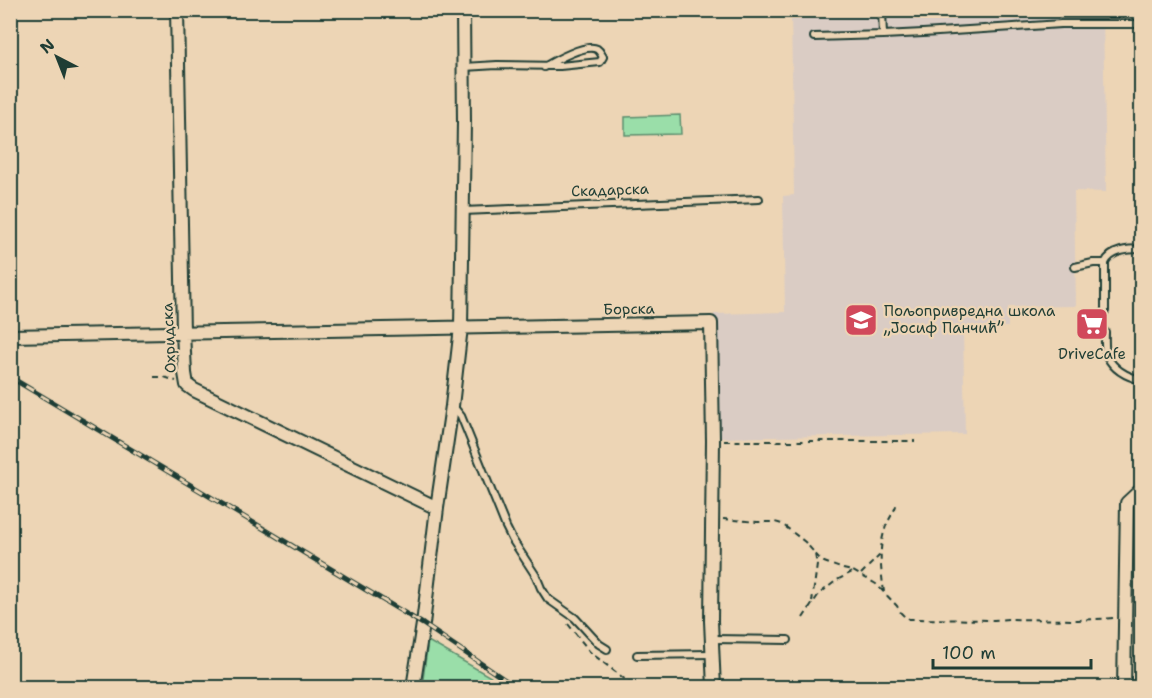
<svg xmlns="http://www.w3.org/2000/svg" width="1152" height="698" viewBox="0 0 1152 698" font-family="'Shantell Sans',sans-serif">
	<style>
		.built { fill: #daccc4 }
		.grass { fill: #9adea9; stroke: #5c8e6e; stroke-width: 1.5 }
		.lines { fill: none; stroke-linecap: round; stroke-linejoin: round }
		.service-casing { stroke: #1f3d34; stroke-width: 10 }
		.minor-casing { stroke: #1f3d34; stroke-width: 16 }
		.path { stroke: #1f3d34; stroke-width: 2; stroke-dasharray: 6 4.5; stroke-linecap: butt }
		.service { stroke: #edd5b5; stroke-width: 6 }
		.minor { stroke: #edd5b5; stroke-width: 12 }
		.rail-casing { stroke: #1f3d34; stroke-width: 5 }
		.rail { stroke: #edd5b5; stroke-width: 3; stroke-dasharray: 9; stroke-linecap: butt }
		.labels { text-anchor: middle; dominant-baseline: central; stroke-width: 4.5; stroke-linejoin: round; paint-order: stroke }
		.street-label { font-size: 15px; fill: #1f3d34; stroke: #edd5b5 }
		.poi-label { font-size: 15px; fill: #1f3d34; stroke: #edd5b5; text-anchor: start }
	</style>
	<rect width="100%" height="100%" fill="#edd5b5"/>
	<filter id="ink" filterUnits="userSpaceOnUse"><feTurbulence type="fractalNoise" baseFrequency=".0167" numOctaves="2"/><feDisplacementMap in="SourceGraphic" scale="12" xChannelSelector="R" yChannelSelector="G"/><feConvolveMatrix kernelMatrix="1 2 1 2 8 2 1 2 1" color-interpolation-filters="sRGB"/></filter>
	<g filter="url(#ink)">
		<path class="built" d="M791 11H1103L1106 192 1074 191 1076 306 1008 307V327L963 328 965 434 716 438 714 314 785 312 783 196 794 195Z"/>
		<path class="grass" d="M680 115 681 134 625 135V117Z
			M428 641 508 687H422Z"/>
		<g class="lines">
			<defs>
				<path id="service" d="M883 35 923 33 1061 24H1142
					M814 37 883 35 882 10
					M464 67 497 65 560 66 600 62 603 57C601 54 600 51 597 49 586 43 554 61 544 67
					M463 211 759 199
					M1075 267 1093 263H1105
					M1105 311V263C1111 250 1128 249 1142 249
					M1105 332C1105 339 1104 349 1107 356 1114 370 1127 377 1142 380
					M453 406 461 416 506 527 512 539 536 576 541 588 548 599 575 618 599 644 607 649
					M712 639 788 640
					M637 655 712 654"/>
				<path id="minor" d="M177 10 183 332 185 373 187 385 194 390 437 508
					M10 336 711 323 713 441 711 621 714 688
					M413 688 423 624 437 508 452 406 461 327 464 122 463 10
					M1124 688 1127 503 1142 489"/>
			</defs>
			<use href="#service" class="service-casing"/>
			<use href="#minor" class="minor-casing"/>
			<path class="path" d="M154 377H164L176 381
				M724 441H915
				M723 519 757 522H775L782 524 805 542 819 558 824 562 843 569 853 571 876 584 897 606 901 613 906 618 909 619 994 620 1008 619 1078 620 1115 618
				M861 574 880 555
				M884 592C881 570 878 550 885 529 888 519 895 512 897 502
				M812 602 817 565 815 554
				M803 618 819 594 837 580 852 572
				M568 624 590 652 636 688"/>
			<use href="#service" class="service"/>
			<use href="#minor" class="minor"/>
			<defs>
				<path id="rail" d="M10 377 423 624 517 688"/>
			</defs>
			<use href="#rail" class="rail-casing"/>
			<use href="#rail" class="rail"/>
		</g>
	</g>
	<defs>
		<symbol id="school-square" viewBox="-11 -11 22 22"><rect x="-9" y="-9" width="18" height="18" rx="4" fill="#d1495b" stroke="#edd5b5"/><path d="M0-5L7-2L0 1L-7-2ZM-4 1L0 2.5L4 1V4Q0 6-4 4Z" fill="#fff"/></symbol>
		<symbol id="supermarket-square" viewBox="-11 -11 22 22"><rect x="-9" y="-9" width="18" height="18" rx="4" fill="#d1495b" stroke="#edd5b5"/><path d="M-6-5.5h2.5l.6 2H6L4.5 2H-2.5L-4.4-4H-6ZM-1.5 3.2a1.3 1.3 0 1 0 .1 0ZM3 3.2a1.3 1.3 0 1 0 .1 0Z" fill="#fff"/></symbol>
	</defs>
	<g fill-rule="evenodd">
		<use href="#school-square" x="842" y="301" width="38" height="38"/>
		<use href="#supermarket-square" x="1073" y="305" width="38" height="38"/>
	</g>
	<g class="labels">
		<g class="street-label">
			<text transform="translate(610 190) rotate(-2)">Скадарска</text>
			<text transform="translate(629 309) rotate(-1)">Борска</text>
			<text transform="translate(169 338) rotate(-93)">Охридска</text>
		</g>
		<g class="poi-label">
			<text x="884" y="311">Пољопривредна школа<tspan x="884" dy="17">„Јосиф Панчић”</tspan></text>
			<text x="1092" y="354" text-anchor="middle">DriveCafe</text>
		</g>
	</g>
	<rect width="1152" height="698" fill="none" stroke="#edd5b5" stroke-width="36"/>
	<rect x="18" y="18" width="1116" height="662" fill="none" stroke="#1f3d34" stroke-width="2" filter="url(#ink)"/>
	<g transform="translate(57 57) rotate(318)" stroke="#edd5b5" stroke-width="4.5" paint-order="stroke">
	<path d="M0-4.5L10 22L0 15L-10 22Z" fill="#1f3d34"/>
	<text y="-9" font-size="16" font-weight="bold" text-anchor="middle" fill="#1f3d34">N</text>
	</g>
	<path d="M933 659v9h158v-9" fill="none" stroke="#1f3d34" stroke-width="3"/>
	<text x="942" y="659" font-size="18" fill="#1f3d34" stroke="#edd5b5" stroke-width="4.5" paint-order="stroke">100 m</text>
</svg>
